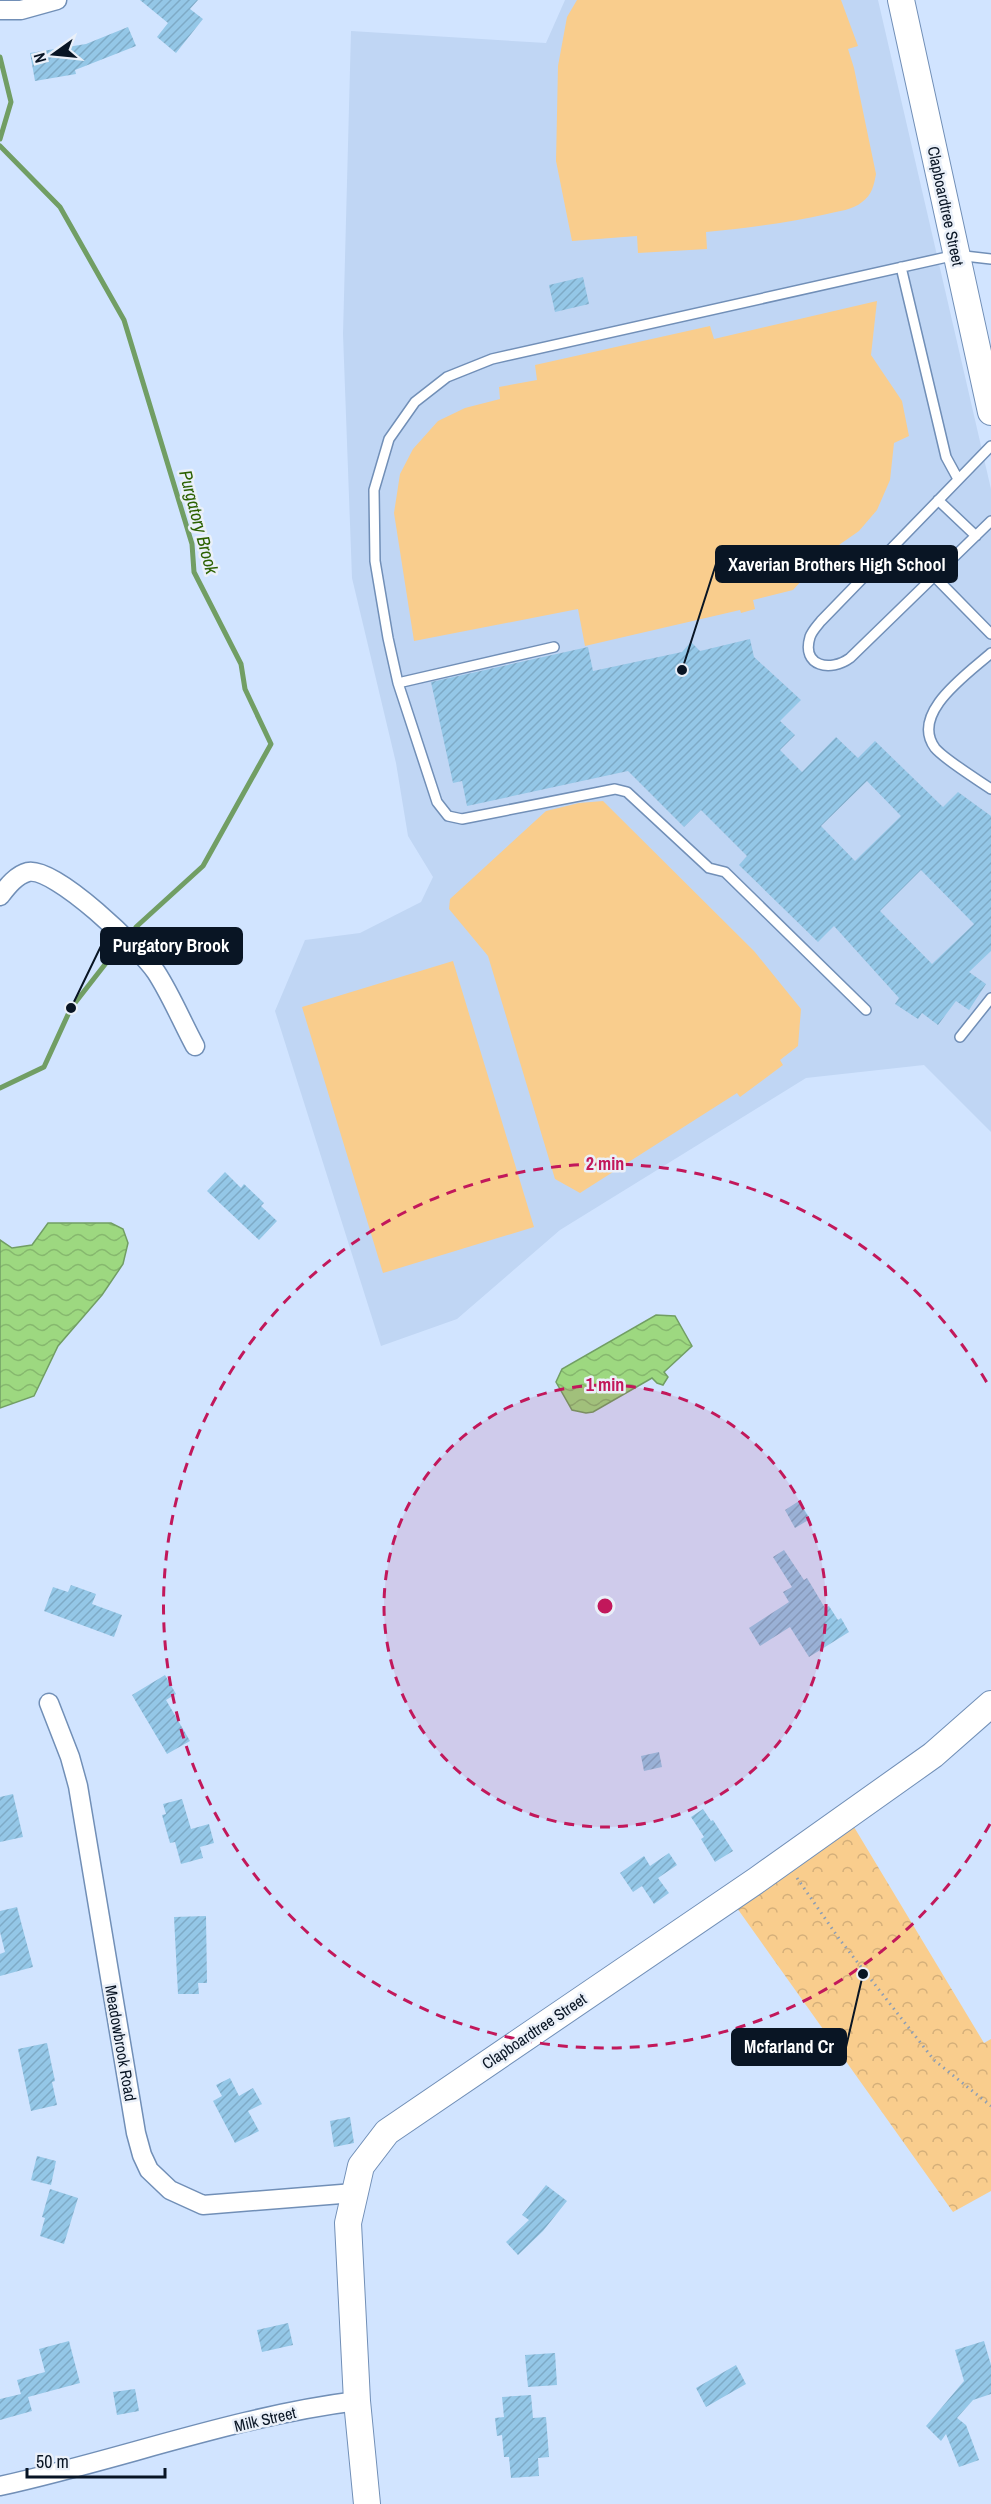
<svg xmlns="http://www.w3.org/2000/svg" width="991" height="2504" viewBox="0 0 991 2504" font-family="'Archivo Narrow',sans-serif">
	<style>
		.built { fill: #c0d6f4 }
		.park { fill: url(#park-crowns) }
		.pitch { fill: #f9cd8d }
		.water { fill: url(#water-waves); stroke: #719e64; stroke-width: 1.5 }
		.lines { fill: none; stroke-linecap: round; stroke-linejoin: round }
		.stream { stroke: #719e64; stroke-width: 5 }
		.building { fill: url(#building-hatch); fill-rule: evenodd }
		.service-casing { stroke: #718fb7; stroke-width: 12 }
		.minor-casing { stroke: #718fb7; stroke-width: 21 }
		.secondary-casing { stroke: #718fb7; stroke-width: 28 }
		.path { stroke: #8c9db4; stroke-width: 3; stroke-dasharray: 1.5 4.5; stroke-linecap: butt }
		.service { stroke: #fff; stroke-width: 9 }
		.minor { stroke: #fff; stroke-width: 18 }
		.secondary { stroke: #fff; stroke-width: 26 }
		.ring { fill: none; stroke: #c2185b; stroke-width: 3; stroke-dasharray: 10 8 }
		.labels { text-anchor: middle; dominant-baseline: central; stroke-width: 5; stroke-linejoin: round; paint-order: stroke }
		.street-label { font-size: 16px; fill: #091524; stroke: #eaf0f9 }
		.water-label { font-size: 18px; font-style: italic; fill: #2c6100; stroke: #eaf0f9 }
		.centre { fill: #c2185b; stroke: #eaf0f9; stroke-width: 3 }
		.ring-label { font-size: 18px; text-anchor: middle; font-weight: bold; fill: #c2185b; stroke: #eaf0f9; stroke-width: 5; stroke-linejoin: round; paint-order: stroke }
		.leader { fill: none; stroke: #091524; stroke-width: 2 }
		.callout-dot { fill: #091524; stroke: #eaf0f9; stroke-width: 2 }
		.callout { fill: #091524; stroke: #091524; stroke-width: 2 }
		.callout-label { font-size: 18px; text-anchor: middle; font-weight: bold; fill: #fff }
	</style>
	<defs>
		<pattern id="park-crowns" width="20" height="18" patternUnits="userSpaceOnUse" patternTransform="scale(1.5)"><rect width="20" height="18" fill="#f9cd8d"/><path d="M2 6a3 3 0 1 1 6 0M12 15a3 3 0 1 1 6 0" fill="none" stroke="#d4af7a"/></pattern>
		<pattern id="water-waves" width="16" height="10" patternUnits="userSpaceOnUse" patternTransform="scale(1.5)"><rect width="16" height="10" fill="#9dd880"/><path d="M0 5q4-4 8 0t8 0" fill="none" stroke="#86b86e"/></pattern>
		<pattern id="building-hatch" width="6" height="6" patternUnits="userSpaceOnUse" patternTransform="scale(1.5)"><rect width="6" height="6" fill="#94c7e7"/><path d="M-1 1l2-2M0 6l6-6M5 7l2-2" fill="none" stroke="#7eaac6"/></pattern>
	</defs>
	<rect width="100%" height="100%" fill="#d1e4ff"/>
	<path class="built" d="M565 0H878L991 489V1132L924 1065 806 1078 560 1230 457 1319 381 1346 275 1011 305 940 360 933 421 902 433 877 408 836 396 763 352 578 343 334 351 31 546 43Z"/>
	<path class="park" d="M854 1827 984 2043 991 2039V2191L953 2212 737 1908Z"/>
	<path class="pitch" d="M577 0H841L858 46 848 49 854 68 876 174C874 185 872 195 862 202 853 210 838 211 827 214 787 223 747 228 706 232L707 249 638 253 637 236 572 241 556 161 558 66 567 17Z
		M877 301 871 355 902 401 909 436 894 443 890 480 877 510 859 531 826 554 793 590 753 600 755 609 741 613 740 610 585 646 578 609 414 641 394 513 400 474 413 449 438 421 465 408 500 399 499 387 537 380 535 365 710 326 714 339Z
		M603 801 754 951 801 1009 798 1046 780 1060 783 1065 740 1097 737 1093 580 1193 555 1179 488 956 449 909 450 899 546 811 579 803Z
		M453 961 534 1227 383 1273 302 1007Z"/>
	<path class="water" d="M48 1223H111L123 1229 128 1243 123 1264 102 1295 58 1346 34 1396 0 1408V1240L12 1248 32 1245Z
		M656 1315 675 1316 692 1346 664 1372 668 1377 663 1385 657 1383 652 1378 593 1412 586 1413 572 1410 556 1382 562 1369Z"/>
	<g class="lines">
		<path class="stream" d="M0 57 11 102 0 139
			M0 146 60 207 124 320 192 544 194 572 241 664 245 689 271 744 203 866 136 927
			M0 1088 44 1067 71 1008 117 949"/>
	</g>
	<path class="building" d="M140 0H198L190 9 203 19 176 53 157 37 168 23Z
		M128 27 136 46 75 70 76 74 35 81 30 53 86 44Z
		M583 277 589 304 555 312 549 285Z
		M750 639 754 657 801 700 780 721 795 735 780 750 802 772 836 737 858 758 875 741 943 807 958 792 991 816V951L969 972 986 984 969 1010 956 1001 938 1025 922 1013 918 1019 895 1004 899 998 834 926 818 942 739 865 747 856 701 810 684 827 628 771 467 806 462 781 453 783 431 682 588 647 593 671 682 652 691 642 700 651ZM867 781 901 816 855 861 821 826ZM921 870 974 924 932 964 880 911Z
		M225 1172 241 1188 244 1184 264 1203 261 1206 277 1221 259 1240 207 1191Z
		M799 1501 810 1519 795 1528 785 1510Z
		M784 1550 804 1580 807 1578 825 1608 829 1606 838 1620 841 1618 849 1632 809 1657 790 1627 760 1646 749 1628 789 1602 783 1592 792 1587 773 1557Z
		M71 1585 96 1594 92 1604 122 1615 114 1637 44 1611 53 1587 68 1592Z
		M165 1675 176 1694 166 1700 190 1741 167 1754 132 1695Z
		M659 1752 662 1767 644 1771 641 1756Z
		M13 1794 23 1837 0 1842V1797Z
		M182 1799 191 1829 209 1824 214 1843 200 1847 203 1858 181 1864 175 1842 170 1843 162 1815 166 1814 163 1804Z
		M703 1809 711 1821 713 1820 733 1851 715 1862 701 1839 704 1837 691 1817Z
		M669 1853 677 1865 658 1878 669 1893 654 1904 642 1886 633 1892 620 1873 644 1856 650 1866Z
		M17 1907 33 1967 0 1976V1954L5 1952 0 1932V1911Z
		M206 1916 207 1983H198L199 1994H178L174 1917Z
		M47 2043 55 2081 52 2082 57 2105 31 2111 18 2049Z
		M230 2078 239 2096 253 2088 262 2104 248 2111 259 2131 235 2143 213 2101 222 2096 216 2085Z
		M350 2117 354 2143 334 2147 330 2121Z
		M37 2156 56 2161 51 2185 31 2180Z
		M546 2185 567 2201 543 2231 518 2255 506 2242 529 2220 522 2215Z
		M50 2189 78 2198 64 2244 40 2236 45 2218 42 2217Z
		M288 2323 293 2345 262 2352 257 2330Z
		M69 2341 80 2383 28 2397 32 2411 0 2420V2399L21 2394 17 2380 45 2372 39 2349Z
		M984 2341 991 2365V2394L973 2400 957 2418 966 2425 979 2460 959 2467 946 2434 941 2441 926 2426 964 2381 955 2350Z
		M555 2353 557 2385 528 2387 525 2355Z
		M736 2365 746 2384 706 2407 696 2388Z
		M135 2389 139 2411 117 2415 113 2392Z
		M531 2395 533 2418 546 2417 549 2457 538 2458 539 2476 511 2478 509 2457H504L502 2435 497 2436 495 2418 504 2417 502 2397Z"/>
	<g class="lines">
		<defs>
			<path id="service" d="M901 267 946 457 958 479
				M991 446 821 621C817 626 812 631 810 637 801 667 831 672 850 658L991 521
				M938 500 976 536
				M934 576 991 634
				M991 653C969 673 909 713 935 748 944 759 978 780 991 789
				M398 683 554 647
				M866 1010 725 872 709 868 627 792 615 789 462 819 448 816 437 802 398 683 388 638 375 561 374 490 389 439 415 402 447 377 492 359 956 255 991 259
				M960 1037 991 998"/>
			<path id="minor" d="M0 10H21L57 0
				M0 896C7 887 16 875 28 872 55 866 141 950 156 972 171 995 182 1022 195 1046
				M49 1703 70 1757 78 1786 136 2133 142 2155 149 2170 170 2190 203 2205 354 2193
				M0 2486C119 2460 236 2416 357 2401"/>
			<path id="secondary" d="M901 0 991 412
				M367 2504 357 2401 348 2223 361 2166 387 2132 757 1880 933 1755 991 1704"/>
		</defs>
		<use href="#service" class="service-casing"/>
		<use href="#minor" class="minor-casing"/>
		<use href="#secondary" class="secondary-casing"/>
		<path class="path" d="M797 1878 840 1940 934 2060 991 2106"/>
		<use href="#service" class="service"/>
		<use href="#minor" class="minor"/>
		<use href="#secondary" class="secondary"/>
	</g>
	<circle cx="605" cy="1606" r="221" fill="#c2185b" fill-opacity=".12"/>
	<g class="ring">
		<circle cx="605" cy="1606" r="221"/>
		<path d="M990 1824A442 442 0 1 1 990 1388"/>
	</g>
	<g class="labels">
		<g class="street-label">
			<text transform="translate(946 206) rotate(78)">Clapboardtree Street</text>
			<text transform="translate(534 2031) rotate(-34)">Clapboardtree Street</text>
			<text transform="translate(121 2043) rotate(80)">Meadowbrook Road</text>
			<text transform="translate(265 2419) rotate(-13)">Milk Street</text>
		</g>
		<g class="water-label">
			<text transform="translate(199 522) rotate(75)">Purgatory Brook</text>
		</g>
	</g>
	<circle cx="605" cy="1606" r="9" class="centre"/>
	<g class="ring-label">
		<text x="605" y="1170">2 min</text>
		<text x="605" y="1391">1 min</text>
	</g>
	<path class="leader" d="M682 670L716 564M71 1008L101 946M863 1974L846 2047"/>
	<g class="callout-dot">
		<circle cx="682" cy="670" r="6"/>
		<circle cx="71" cy="1008" r="6"/>
		<circle cx="863" cy="1974" r="6"/>
	</g>
	<g class="callout">
		<rect x="716" y="546" width="241" height="36" rx="6"/>
		<rect x="101" y="928" width="141" height="36" rx="6"/>
		<rect x="732" y="2029" width="114" height="36" rx="6"/>
	</g>
	<g class="callout-label">
		<text x="837" y="571">Xaverian Brothers High School</text>
		<text x="171" y="952">Purgatory Brook</text>
		<text x="789" y="2053">Mcfarland Cr</text>
	</g>
	<g transform="translate(54 54) rotate(255)" stroke="#eaf0f9" stroke-width="4.5" paint-order="stroke">
	<path d="M0-4.5L10 22L0 15L-10 22Z" fill="#091524"/>
	<text y="-9" font-size="16" font-weight="bold" text-anchor="middle" fill="#091524">N</text>
	</g>
	<path d="M27 2468v9h138v-9" fill="none" stroke="#091524" stroke-width="3"/>
	<text x="36" y="2468" font-size="18" fill="#091524" stroke="#eaf0f9" stroke-width="4.5" paint-order="stroke">50 m</text>
</svg>
